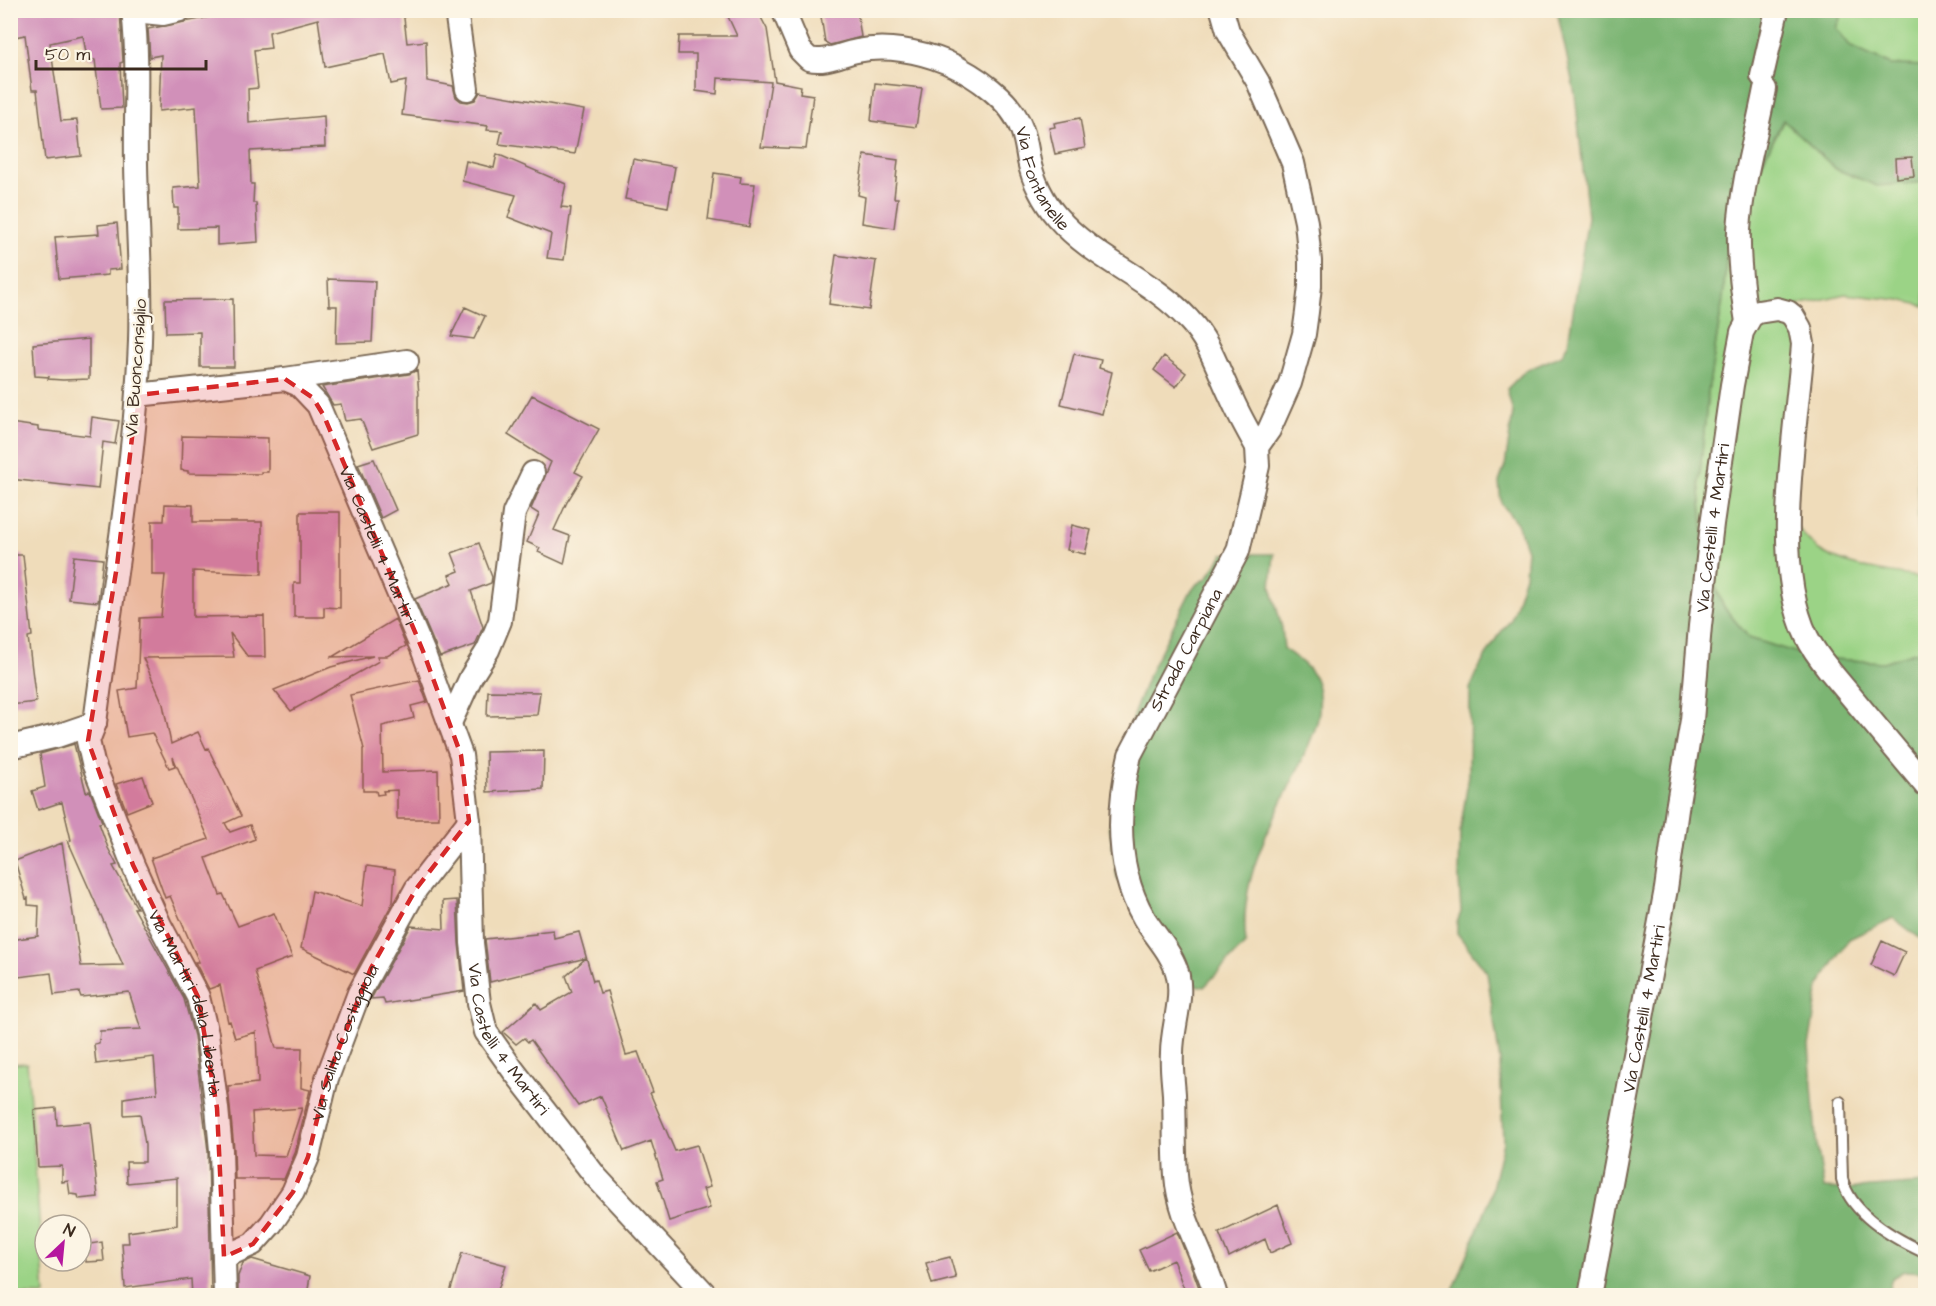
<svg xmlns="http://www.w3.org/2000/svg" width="1936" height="1306" viewBox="0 0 1936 1306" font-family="'Architects Daughter',sans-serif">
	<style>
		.green { fill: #9bd386; stroke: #6b7e52; stroke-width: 1.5 }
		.forest { fill: #7cb573; stroke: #5c7048; stroke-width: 1.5 }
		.building { fill: #d190b9; fill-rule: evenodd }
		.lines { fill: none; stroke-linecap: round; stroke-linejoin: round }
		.lane-casing { stroke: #7a6855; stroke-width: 14 }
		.street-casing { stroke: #7a6855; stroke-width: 26 }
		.lane { stroke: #fff; stroke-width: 10 }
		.street { stroke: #fff; stroke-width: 22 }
		.marked { fill: #d62828; fill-opacity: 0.2; stroke: #d62828; stroke-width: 4.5; stroke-dasharray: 12 8; stroke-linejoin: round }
		.labels { text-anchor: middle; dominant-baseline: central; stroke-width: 4.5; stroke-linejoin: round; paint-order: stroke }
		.street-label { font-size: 18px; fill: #3b2a1e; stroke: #fcf5e5 }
	</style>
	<rect width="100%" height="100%" fill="#fcf5e5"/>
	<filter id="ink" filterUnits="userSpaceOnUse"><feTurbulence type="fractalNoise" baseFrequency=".0167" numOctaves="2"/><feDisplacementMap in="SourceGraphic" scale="12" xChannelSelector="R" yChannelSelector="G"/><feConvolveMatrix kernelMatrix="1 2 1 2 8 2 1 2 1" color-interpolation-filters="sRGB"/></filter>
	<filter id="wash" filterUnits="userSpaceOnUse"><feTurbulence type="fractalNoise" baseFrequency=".008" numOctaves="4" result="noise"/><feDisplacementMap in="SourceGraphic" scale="24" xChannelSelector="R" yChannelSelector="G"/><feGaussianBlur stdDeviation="1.35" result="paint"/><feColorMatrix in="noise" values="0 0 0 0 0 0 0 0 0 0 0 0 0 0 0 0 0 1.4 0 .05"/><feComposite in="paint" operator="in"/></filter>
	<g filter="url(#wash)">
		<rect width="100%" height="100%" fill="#efdcba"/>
		<path class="green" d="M1843 11H1925V66L1891 65 1851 47 1836 28Z
			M1784 120 1836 169 1877 185 1925 182V306L1900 300 1845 294 1799 305 1805 318 1787 515C1796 525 1807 541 1819 550 1845 567 1889 573 1919 577L1917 457 1925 385V649L1883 662 1813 658 1749 638 1723 606 1707 563 1699 482 1708 392 1723 300 1728 236 1743 200Z
			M27 1063 45 1295H11V1064Z"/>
		<path class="forest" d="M1557 11H1843L1836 28 1851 47 1891 65 1925 66V182L1877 186 1836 169 1783 120 1743 200 1728 236 1723 299 1708 392 1699 482 1707 563 1723 606 1749 638 1813 658 1883 662 1925 649V942L1893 918 1849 939 1819 985 1809 1046 1816 1139 1824 1188 1845 1189 1925 1183V1272L1904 1271 1892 1278 1887 1296H1451L1489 1201 1503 1142 1500 1062 1487 972 1457 933V923L1461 912 1459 879 1460 832 1469 775 1470 689 1480 666 1497 637 1511 620 1525 575 1527 550 1517 523 1501 503 1499 482 1505 466 1513 413 1507 389 1525 371 1562 355 1568 343 1588 217 1575 94Z
			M1223 554H1274L1271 587 1282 628 1284 649C1295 657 1311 667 1316 681 1321 693 1320 714 1316 726 1301 770 1275 809 1259 853 1248 882 1242 912 1246 943L1204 987 1174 980 1117 877 1110 828 1112 795 1134 713 1148 676 1190 593 1196 585 1207 578Z"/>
		<g id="blocks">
			<path class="building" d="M10 10H120L123 62 120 63 122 108 101 109 95 60 87 58 83 36 50 43 61 121 77 120 81 156 45 160 37 90H32L25 35 10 38Z
				M247 10H403L407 43 426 41 427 81 453 86 456 97 461 101 468 102 475 100 480 92 584 110 575 154 499 144 502 131 487 130 488 126 402 115 406 81 391 84 385 54 325 67 318 19 269 32 271 48 254 50 258 88 248 89 249 123 324 116 325 147 250 151 251 184H254L253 203H256L258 242 217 245V228L178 229V208H174L173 188 200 186 196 107 159 111 161 55 150 57 148 29Z
				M725 10H757L767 29 775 81 801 86 800 93 813 95 806 149 761 147 771 82 718 78 717 94 696 91V54H678L679 36H737Z
				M820 10H857L861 37 830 45 825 42Z
				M875 83 922 88 916 127 871 121Z
				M1080 118 1085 148 1055 154 1049 128 1055 127 1054 123Z
				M497 154 566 184 561 207 571 208 564 260 547 258 551 234 508 217 516 195 462 181 466 161 494 168Z
				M864 155 898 160 894 198H898L894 228 862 223 865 197 858 195Z
				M1912 157 1914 176 1896 178 1895 158Z
				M633 159 675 167 668 207 625 199Z
				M714 173 741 177 740 183 755 184 749 227 708 220Z
				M117 223 121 269 108 270V275L59 279 55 237 99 234 98 225Z
				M836 255 876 261 869 310 829 304Z
				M328 279 375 281 372 342 336 343 337 306H329Z
				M233 299 234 367H200V332L166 333 165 300Z
				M465 307 485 316 474 339 451 336Z
				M89 339V379L63 380 48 379 49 377 35 376 33 344Z
				M1074 354 1101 360 1099 368 1112 372 1102 414 1061 404Z
				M1164 356 1186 373 1176 387 1154 370Z
				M417 370 419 395 418 396V434L373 448 361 419 345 421 341 404 333 405 322 387 409 374Z
				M532 395 599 429 575 472 583 476 567 502 554 530 570 536 564 564 538 552 540 548 527 542 539 514 531 509 551 462 508 435Z
				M92 417 119 421 115 444 103 442 98 489 10 479V423L38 427V430L90 436Z
				M182 436 268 438V472H261V474L188 473V471L181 470Z
				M374 459 396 510 381 518 358 464Z
				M165 504 193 505V522H262V574L193 571V617L264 616 265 657H248L230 633 234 657 143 658 163 704 171 744 198 732 206 749 208 748 241 816 225 823 230 832 250 825 255 839 206 858 220 895 223 894 238 926 274 913 292 957 255 971 276 1048H302L301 1088 310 1090 295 1153 284 1179H235L234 1149 228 1086 258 1083 256 1032 235 1038 230 1021 228 1022 220 985 209 989 195 962H199L170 896 165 898 151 858 209 839 173 757 175 766 169 768 152 733 127 737 119 691 137 688 140 618 161 617 165 575H152V521H164ZM302 1108 286 1156 254 1155 252 1112Z
				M300 512H340V608L324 607V617H294V583H300Z
				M1072 525 1091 530 1085 554 1067 550Z
				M479 543 492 577 491 583 471 591 483 627 475 645 440 657 415 599 453 583 449 575 459 571 452 553Z
				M10 555H23L32 636 28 637 36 702 10 705Z
				M74 556 103 559 98 602 69 599Z
				M395 619 406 646 387 656H377L379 661 291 711 274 690 331 667 373 656 332 657Z
				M419 680 427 702 411 706 414 718 382 726 383 772 438 770 439 819H397V790L383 791 384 794 377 795 376 791H363V749H364L350 695Z
				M488 691 540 692 537 715 487 716Z
				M74 744 86 792 90 791 102 822 99 823 108 848 117 865 113 866 137 908H134L184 999 187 1010 194 1036 208 1151 211 1296H192L191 1279 125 1288 122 1243H129L128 1232 177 1225V1178L127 1183 126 1162H145V1144L140 1114 124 1115V1098L157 1093 154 1057 96 1064 94 1044 99 1043 100 1031 141 1029 129 992 81 997 79 992 54 995 51 973 10 978V940L38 936 39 906 28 905V898L26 899 15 861 62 843 81 966 123 965 68 841 71 840 62 802 38 810 32 791 45 787 40 754Z
				M544 751 543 789 487 792 486 752Z
				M143 776 152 802 127 812 116 784Z
				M367 866 395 870 393 902 354 974 301 948 312 891 362 906Z
				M457 900 459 943 464 991 385 1004 383 998 371 999 411 926 444 929 443 901Z
				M553 930 554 938 579 932 593 981 596 980 600 993 607 991 626 1055 638 1052 653 1092 650 1093 675 1151 697 1145 710 1187 703 1189 710 1208 669 1221 657 1181 663 1179 651 1141 624 1151 601 1096 578 1106 531 1040 528 1042 524 1038 516 1044 503 1032 536 1003 541 1010 572 992 566 976 586 958 490 982 485 939 536 934V932Z
				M1882 941 1905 952 1894 976 1871 965Z
				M56 1108 57 1125 90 1122 98 1197 79 1199 78 1195 70 1194 68 1181 62 1182V1166L38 1167 34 1110Z
				M1278 1205 1292 1243 1270 1253 1265 1239 1229 1257 1219 1233Z
				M1177 1232 1193 1271 1202 1296H1187L1173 1260 1149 1271 1139 1250Z
				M102 1242 104 1261 86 1262 84 1245Z
				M462 1253 506 1265 496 1296H449Z
				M950 1257 956 1278 932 1284 926 1263Z
				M252 1259 310 1276 307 1296H238V1276L243 1263Z"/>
		</g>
	</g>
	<g filter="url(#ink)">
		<use href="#blocks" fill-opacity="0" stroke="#7a6855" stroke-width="1.5"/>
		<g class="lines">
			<defs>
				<path id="lane" d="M1840 1102 1842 1179C1851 1214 1895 1239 1926 1253"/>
				<g id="street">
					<path id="s1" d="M133 10C139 61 135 114 136 164 137 223 142 282 140 341 135 469 111 596 95 723L88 741 93 763 133 865 160 925 198 997 207 1034 217 1108 221 1150 225 1296"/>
					<path d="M456 10 467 89"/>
					<path id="s2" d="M783 10 800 50 809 59C826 63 841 54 857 51 886 45 919 51 946 62 975 75 1012 100 1022 130 1026 140 1027 151 1029 161 1033 181 1044 202 1057 217 1094 260 1151 278 1189 320 1211 343 1218 371 1232 399 1239 415 1248 431 1257 447"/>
					<path d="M134 11 163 14 180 10"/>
					<path d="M1762 76 1777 10"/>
					<path d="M1747 322C1742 291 1738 261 1739 230 1742 182 1756 136 1765 89"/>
					<path d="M285 379 407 361"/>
					<path id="s3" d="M137 395 285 379 299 385 318 405 423 651 461 755 469 821 472 943 479 1003 486 1032 513 1070 596 1177 707 1296"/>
					<path d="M450 723 471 677 488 650 500 621 514 513 533 473"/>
					<path d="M10 747 57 736 95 723"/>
					<path id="s4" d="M224 1257 253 1244 271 1224 293 1192 308 1157 327 1078 359 993 416 889 469 821"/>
					<path id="s5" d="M1216 1296C1205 1255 1179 1219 1176 1175 1174 1148 1175 1121 1174 1094 1173 1080 1171 1067 1172 1053 1172 1028 1183 1001 1178 976 1174 955 1155 936 1144 918 1115 868 1117 810 1130 755L1238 551 1258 466 1257 447 1269 430 1290 383 1304 334 1307 312 1310 286V261L1306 222 1293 163 1258 82 1228 31 1222 10"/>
					<path id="s6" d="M1590 1296 1666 889 1677 809 1692 720 1700 626 1712 524 1732 385 1742 332 1751 316 1758 312 1777 309 1788 312 1793 316 1800 328 1803 344C1797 427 1770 562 1807 637 1813 650 1822 661 1830 671L1926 786"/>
				</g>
			</defs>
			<use href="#lane" class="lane-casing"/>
			<use href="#street" class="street-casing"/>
			<use href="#lane" class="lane"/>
			<use href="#street" class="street"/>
		</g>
	</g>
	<path class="marked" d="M285 379 313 398 324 416 423 651 461 755 469 821 416 889 371 968 327 1078 308 1157 293 1192 253 1244 224 1257 217 1108 198 997 133 865 88 741 117 566 137 395Z"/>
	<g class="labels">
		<g class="street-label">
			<text stroke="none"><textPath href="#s2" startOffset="354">Via Fontanelle</textPath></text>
			<text transform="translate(136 368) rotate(-86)">Via Buonconsiglio</text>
			<text stroke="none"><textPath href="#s6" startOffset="778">Via Castelli 4 Martiri</textPath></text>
			<text stroke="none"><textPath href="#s3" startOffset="344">Via Castelli 4 Martiri</textPath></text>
			<text stroke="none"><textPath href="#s5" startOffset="682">Strada Carpiana</textPath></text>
			<text stroke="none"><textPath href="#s1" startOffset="1016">Via Martiri della Libertà</textPath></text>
			<text stroke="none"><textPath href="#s6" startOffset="292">Via Castelli 4 Martiri</textPath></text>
			<text stroke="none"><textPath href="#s3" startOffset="864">Via Castelli 4 Martiri</textPath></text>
			<text stroke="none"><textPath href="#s4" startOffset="256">Via Salita Costiggiola</textPath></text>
		</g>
	</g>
	<rect width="1936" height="1306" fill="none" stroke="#fcf5e5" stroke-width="36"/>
	<g transform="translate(63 1243) rotate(26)"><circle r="28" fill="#fcf5e5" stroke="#afa495" stroke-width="1.5"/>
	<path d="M0-4.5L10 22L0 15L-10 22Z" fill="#b5179e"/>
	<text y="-9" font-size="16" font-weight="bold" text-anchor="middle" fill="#3b2a1e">N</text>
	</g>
	<path d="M36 60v9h170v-9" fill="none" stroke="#3b2a1e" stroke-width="3"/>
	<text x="45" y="60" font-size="18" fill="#3b2a1e" stroke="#fcf5e5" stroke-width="4.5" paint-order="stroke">50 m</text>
</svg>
